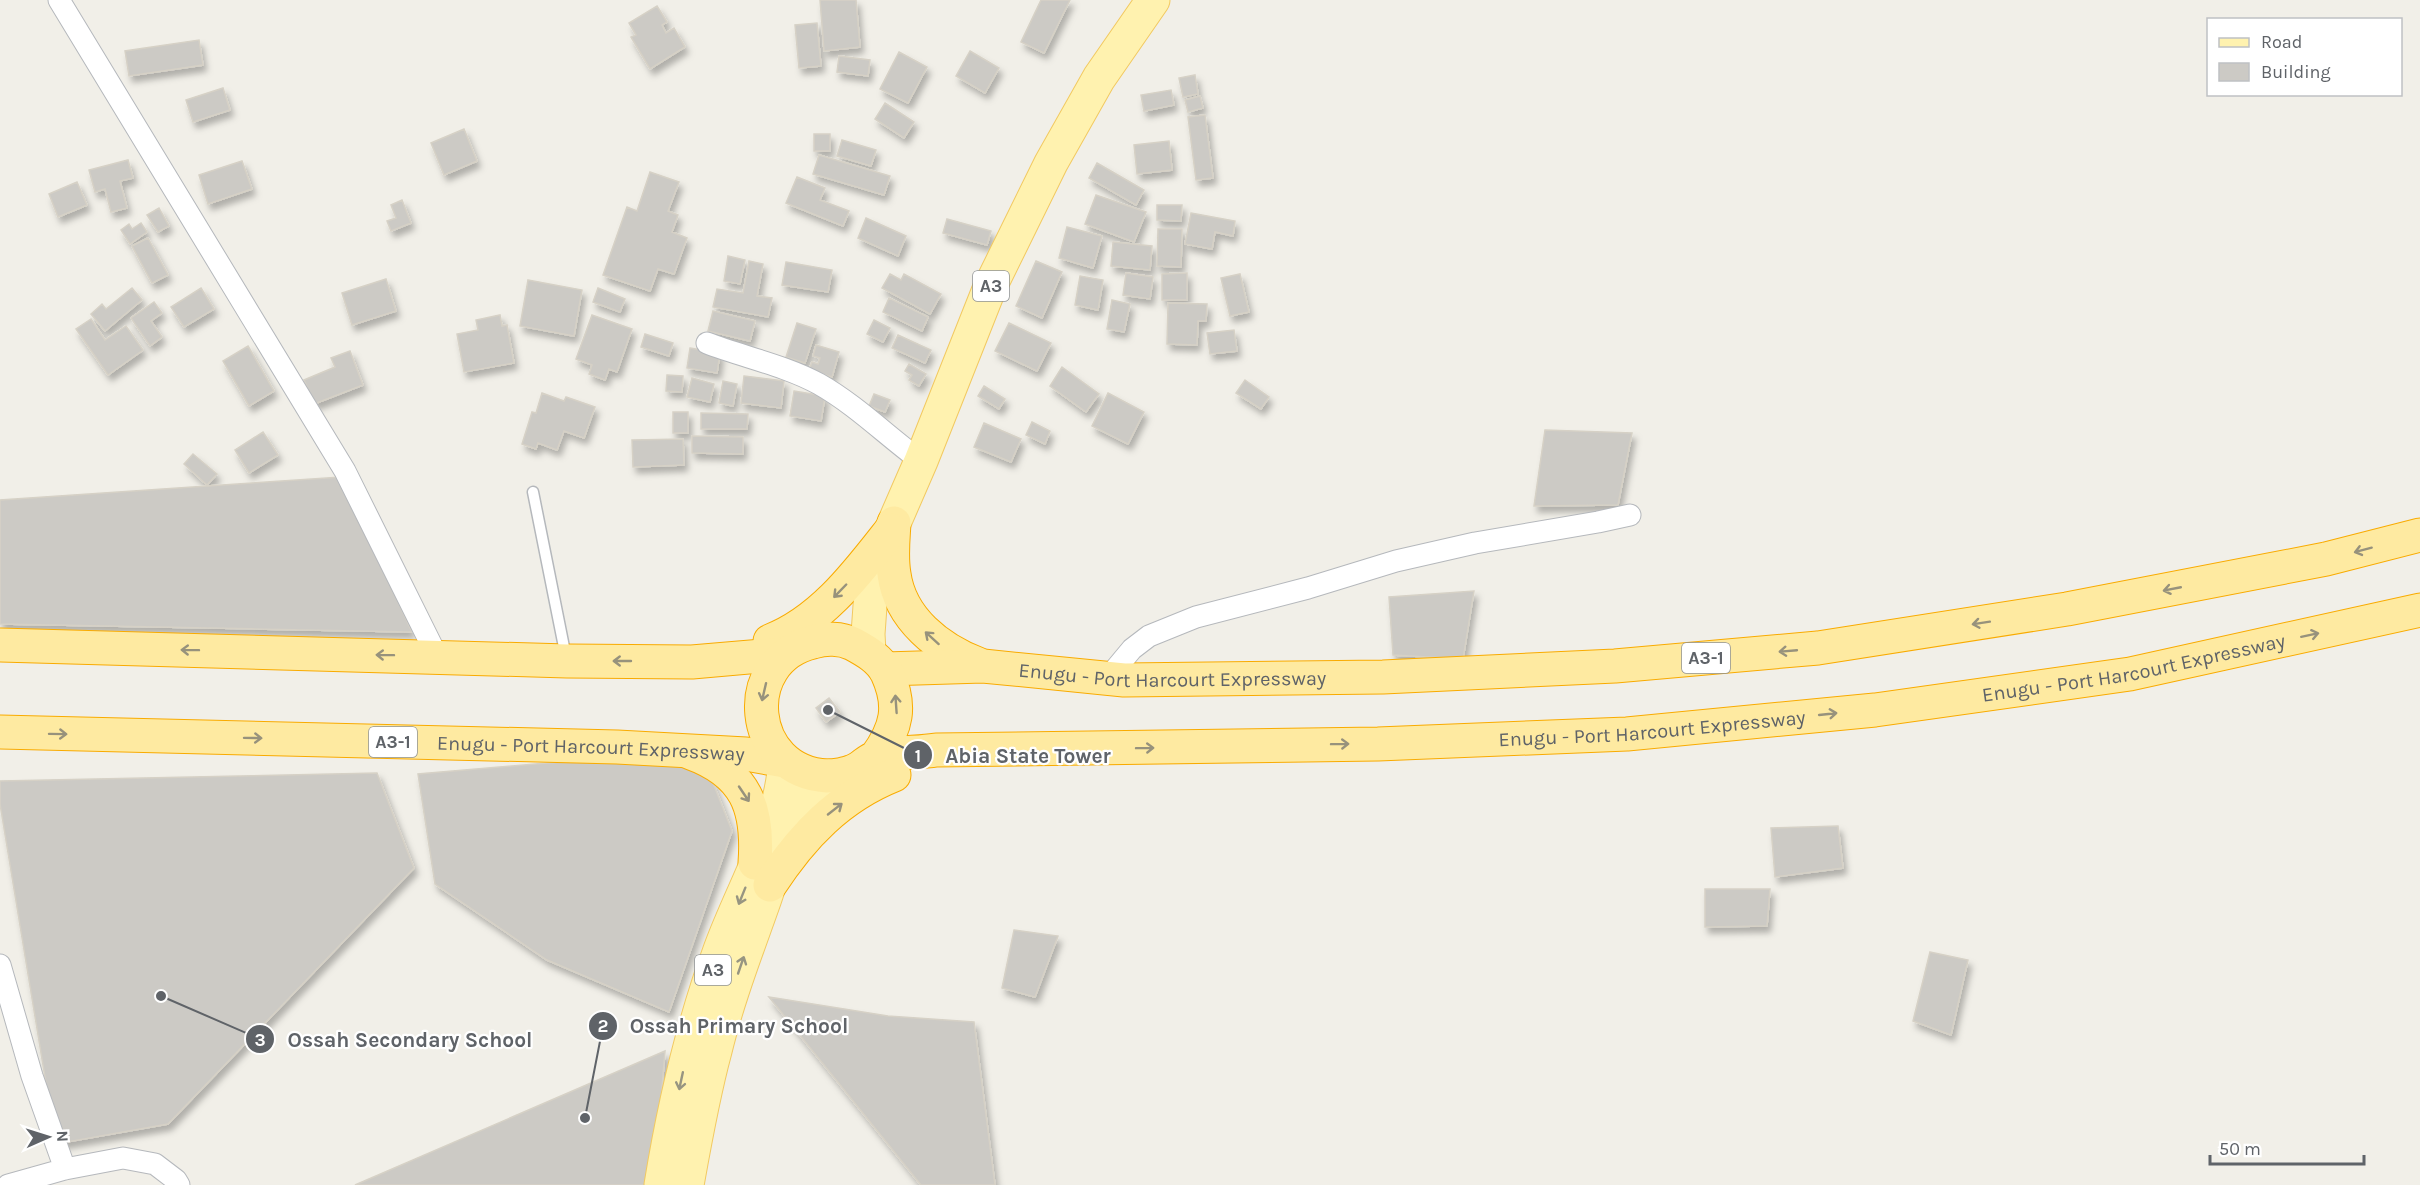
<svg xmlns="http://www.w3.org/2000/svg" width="2420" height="1185" viewBox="0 0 2420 1185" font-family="Karla,sans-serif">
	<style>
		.building { fill: #cccac5; stroke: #d6d1c6; stroke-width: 1.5; filter: url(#shadow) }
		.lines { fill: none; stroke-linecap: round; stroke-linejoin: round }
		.service-casing { stroke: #b5b8bc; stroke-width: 13 }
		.minor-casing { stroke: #b5b8bc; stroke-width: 23 }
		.primary-casing { stroke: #f2c960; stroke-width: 35 }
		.trunk-casing { stroke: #f9ab00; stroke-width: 35 }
		.service { stroke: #fff; stroke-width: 10 }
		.minor { stroke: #fff; stroke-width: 21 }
		.primary { stroke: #fff2af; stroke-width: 33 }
		.trunk { stroke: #feeaa1; stroke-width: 33 }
		.oneway { stroke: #97927c }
		.oneway2 { stroke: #979581 }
		.labels { text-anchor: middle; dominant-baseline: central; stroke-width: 4.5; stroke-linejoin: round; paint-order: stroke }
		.shield { fill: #fff; stroke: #8f9295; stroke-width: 1.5 }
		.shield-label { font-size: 18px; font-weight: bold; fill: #5f6368 }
		.street-label { font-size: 20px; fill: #5f6368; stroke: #fff }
		.leader { fill: none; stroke: #5f6368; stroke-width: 2 }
		.callout-dot { fill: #5f6368; stroke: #fff; stroke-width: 2 }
		.mark-label { font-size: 18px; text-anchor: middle; font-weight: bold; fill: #fff }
		.callout-label { font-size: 21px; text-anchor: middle; font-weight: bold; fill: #5f6368; stroke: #fff; stroke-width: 4.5; stroke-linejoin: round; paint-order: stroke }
	</style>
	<defs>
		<filter id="shadow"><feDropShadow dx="3.5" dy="6" stdDeviation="3" flood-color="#0004"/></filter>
	</defs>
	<rect width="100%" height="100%" fill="#f1efe8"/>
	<path class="building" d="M820 0H856L860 47 824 51Z
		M1041 0H1070L1044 53 1021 42Z
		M657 6 667 22 662 25 666 33 674 28 685 47 650 69 631 37 636 35 629 23Z
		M817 23 821 66 799 68 795 25Z
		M199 40 203 65 129 76 125 51Z
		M970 51 999 68 985 93 956 76Z
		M899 52 927 67 908 103 880 89Z
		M839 56 870 60 868 76 837 72Z
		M1195 75 1198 94 1183 97 1179 78Z
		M223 88 230 110 193 122 186 100Z
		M1171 90 1174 105 1144 111 1141 95Z
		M1200 96 1203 108 1188 112 1185 100Z
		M885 103 914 122 904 138 875 119Z
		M1205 115 1213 178 1196 180 1188 117Z
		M464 129 477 161 444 175 431 143Z
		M814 134H830V151H814Z
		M842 140 876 150 871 166 837 156Z
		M1169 141 1172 170 1137 174 1134 145Z
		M819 155 890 176 884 195 813 174Z
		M128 160 133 178 120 181 127 208 111 212 105 189 95 192 89 170Z
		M242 161 252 189 208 204 199 175Z
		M1097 163 1144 190 1136 205 1089 178Z
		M650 172 679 182 668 211 678 215 672 232 687 238 674 274 658 269 650 291 603 275 627 207 637 211Z
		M797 177 825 188 820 200 849 211 843 226 786 203Z
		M77 182 87 205 58 217 49 194Z
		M1096 195 1146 212 1134 242 1085 224Z
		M402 200 411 223 391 231 387 221 396 218 391 205Z
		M1157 205H1182L1181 221 1157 220Z
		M159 208 169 226 158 232 147 215Z
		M1191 213 1235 221 1233 236 1215 232 1212 249 1185 244Z
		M866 218 906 236 898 256 858 238Z
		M947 219 991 231 987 245 943 233Z
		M141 223 147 232 130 244 121 230 129 224 132 229Z
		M1067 227 1102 236 1093 268 1059 258Z
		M1158 229H1182L1181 267 1157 266Z
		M148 238 168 275 152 283 132 246Z
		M1113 242 1152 246 1150 270 1111 266Z
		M728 256 745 260 740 284 724 281Z
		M749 261 763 264 757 296 772 298 768 317 713 307 717 289 743 293Z
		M1036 261 1062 272 1042 318 1016 306Z
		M786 262 832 270 828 292 782 285Z
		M1126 273 1153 277 1150 299 1123 295Z
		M1187 273V300H1162V274Z
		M890 274 901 280 904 274 941 294 930 314 882 288Z
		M1240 274 1249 312 1230 316 1221 278Z
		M1080 276 1103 280 1098 310 1075 305Z
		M386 279 396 311 352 325 342 293Z
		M528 280 582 290 574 336 520 326Z
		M132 288 142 300 105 331 91 314 102 304 106 309Z
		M201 288 214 309 184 327 171 307Z
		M598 288 625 299 620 312 593 302Z
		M889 298 928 317 922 331 883 312Z
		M1112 300 1130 304 1124 332 1107 329Z
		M154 302 162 313 151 321 162 337 150 346 131 318Z
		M1168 303 1207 304 1206 321H1198L1197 345 1167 344Z
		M713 311 755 321 750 341 708 331Z
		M500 315 502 326 507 325 514 363 464 372 457 334 478 330 476 320Z
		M592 315 632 329 617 372 609 369 605 380 589 374 592 365 576 359Z
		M91 319 105 340 126 326 143 350 108 375 76 329Z
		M874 320 890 328 883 342 867 334Z
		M797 323 816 329 805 363 786 357Z
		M1009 323 1051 343 1037 371 995 351Z
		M1234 330 1237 351 1210 354 1207 333Z
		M645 334 673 343 669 356 641 347Z
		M898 335 931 350 925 363 892 348Z
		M816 345 839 352 832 377 809 370 812 362 818 364 820 358 813 356Z
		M248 346 274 391 249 406 223 361Z
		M690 348 720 353 717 373 687 368Z
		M350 351 363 385 314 404 304 380 335 367 331 358Z
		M909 364 926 374 919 386 909 380 912 375 905 371Z
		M1062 367 1099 394 1086 412 1050 386Z
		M667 375 683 376 682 392 666 391Z
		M744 376 784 381 781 408 741 403Z
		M692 378 714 384 710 402 687 397Z
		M1245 380 1269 397 1261 409 1236 393Z
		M723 381 737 384 733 406 719 403Z
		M984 386 1005 399 999 409 978 396Z
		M794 391 825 396 821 421 790 416Z
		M542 393 564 401 566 397 595 407 584 438 564 431 557 450 538 443 536 449 522 444 532 412 536 413Z
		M1108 393 1144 412 1128 444 1092 426Z
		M874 394 890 400 885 412 869 406Z
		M673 412H688V433H673Z
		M701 413 748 414 747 429H701Z
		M1032 422 1050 431 1045 444 1026 435Z
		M984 423 1021 439 1011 462 974 447Z
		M1545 430 1632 433 1618 505 1534 506Z
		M263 432 278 455 249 473 235 450Z
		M692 436 743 437V454L692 453Z
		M683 439 684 465 633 467 632 440Z
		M193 454 217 474 207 485 184 464Z
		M341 477 412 632 0 624V500Z
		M1474 591 1463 659 1393 655 1389 597Z
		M829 698 840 712 826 722 816 708Z
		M700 750 732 831 669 1012 547 960 435 884 418 774Z
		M377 773 414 868 168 1124 56 1144 0 804V781Z
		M1838 826 1843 868 1775 877 1771 828Z
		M1705 889H1770L1767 926 1705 927Z
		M1014 930 1058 936 1035 997 1002 988Z
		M1930 952 1968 960 1951 1035 1913 1021Z
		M769 997 888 1016 974 1022 995 1185H921Z
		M665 1051 654 1185H355Z"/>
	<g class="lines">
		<defs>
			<path id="service" d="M533 492 566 657"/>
			<path id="minor" d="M59 0 345 471 437 656
				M707 343C743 357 784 365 819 384 856 405 887 436 921 461
				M1107 679 1132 649 1149 636 1196 617 1308 588 1396 561 1475 543 1598 522 1630 515
				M0 965 32 1076 65 1169
				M8 1185 65 1169 123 1158 155 1164 176 1180 179 1185"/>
			<path id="primary" d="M869 652 868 634 871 592 891 530 921 461 990 287 1051 163 1099 78 1153 0
				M661 1185C674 1105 692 1027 720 950 742 889 781 827 785 761
				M687 1185C695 1140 703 1095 715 1051 727 1001 746 952 763 904 779 858 790 809 828 776"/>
			<g id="trunk">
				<path d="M894 523C893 540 891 557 894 574 900 619 939 649 978 664"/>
				<path d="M770 641C822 621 858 572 891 530"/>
				<path d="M0 645 567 661 692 662 785 654"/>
				<path id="s1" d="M885 669 983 666 1124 680 1383 677 1615 666 1818 648 2067 609 2326 559 2420 535"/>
				<path id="s2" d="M0 732 617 747 746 754 785 761"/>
				<path d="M691 753C746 773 759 808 755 863"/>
				<path id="s3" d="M876 757C897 728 902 706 887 673 880 659 866 651 853 644 841 638 825 638 813 642 737 660 748 772 827 776 834 776 847 774 853 771 862 768 868 759 877 757 895 752 917 753 936 750L1378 744 1627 734 1875 710 2130 674 2420 610"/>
				<path d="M770 885C802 836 839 797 894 775"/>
			</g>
		</defs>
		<use href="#service" class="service-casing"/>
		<use href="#minor" class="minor-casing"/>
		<use href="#primary" class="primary-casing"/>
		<use href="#trunk" class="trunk-casing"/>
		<use href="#service" class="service"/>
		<use href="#minor" class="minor"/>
		<use href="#primary" class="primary"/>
		<use href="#trunk" class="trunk"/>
	</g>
	<defs><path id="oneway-shaft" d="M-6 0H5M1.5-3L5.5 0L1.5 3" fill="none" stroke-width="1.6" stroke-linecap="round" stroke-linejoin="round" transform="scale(1.5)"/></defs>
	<g class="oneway">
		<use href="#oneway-shaft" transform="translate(2363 550) rotate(165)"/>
		<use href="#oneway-shaft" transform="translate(2172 589) rotate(169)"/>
		<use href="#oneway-shaft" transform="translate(840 591) rotate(134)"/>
		<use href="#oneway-shaft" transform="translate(1981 623) rotate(171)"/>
		<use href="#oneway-shaft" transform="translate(2310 635) rotate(-12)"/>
		<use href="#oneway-shaft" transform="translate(932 638) rotate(-138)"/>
		<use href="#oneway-shaft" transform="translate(190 650) rotate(-179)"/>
		<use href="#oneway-shaft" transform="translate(1788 651) rotate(175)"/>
		<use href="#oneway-shaft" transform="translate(385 655) rotate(-179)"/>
		<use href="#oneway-shaft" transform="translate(622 661) rotate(-180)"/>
		<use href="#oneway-shaft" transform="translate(764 692) rotate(103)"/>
		<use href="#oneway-shaft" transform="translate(896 704) rotate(-94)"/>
		<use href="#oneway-shaft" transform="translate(1828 714) rotate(-6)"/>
		<use href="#oneway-shaft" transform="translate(58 734) rotate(1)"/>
		<use href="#oneway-shaft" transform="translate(253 738) rotate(1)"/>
		<use href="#oneway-shaft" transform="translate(1340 744) rotate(-1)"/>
		<use href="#oneway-shaft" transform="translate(1145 748) rotate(-1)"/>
		<use href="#oneway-shaft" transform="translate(744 794) rotate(56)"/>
		<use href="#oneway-shaft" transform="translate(835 809) rotate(-38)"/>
	</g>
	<g class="oneway2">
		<use href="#oneway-shaft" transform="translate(742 896) rotate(112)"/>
		<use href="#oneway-shaft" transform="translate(741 965) rotate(-71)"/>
		<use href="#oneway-shaft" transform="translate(681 1081) rotate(102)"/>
	</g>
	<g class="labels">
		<g class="shield">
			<rect x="973" y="271" width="36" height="30" rx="4.5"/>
			<rect x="1682" y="643" width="48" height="30" rx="4.5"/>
			<rect x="369" y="727" width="48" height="30" rx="4.5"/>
			<rect x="695" y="955" width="36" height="30" rx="4.5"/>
		</g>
		<g class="shield-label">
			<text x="991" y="286">A3</text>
			<text x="1706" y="658">A3-1</text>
			<text x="393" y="742">A3-1</text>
			<text x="713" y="970">A3</text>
		</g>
		<g class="street-label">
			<text stroke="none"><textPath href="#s3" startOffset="1688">Enugu - Port Harcourt Expressway</textPath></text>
			<text stroke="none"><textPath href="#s1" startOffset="288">Enugu - Port Harcourt Expressway</textPath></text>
			<text stroke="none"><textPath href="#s3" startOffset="1202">Enugu - Port Harcourt Expressway</textPath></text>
			<text stroke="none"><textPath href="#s2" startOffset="591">Enugu - Port Harcourt Expressway</textPath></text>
		</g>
	</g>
	<path class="leader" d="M828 710L918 755M585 1118L603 1026M161 996L260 1039"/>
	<g class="callout-dot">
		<circle cx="828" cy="710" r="6"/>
		<circle cx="585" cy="1118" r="6"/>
		<circle cx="161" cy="996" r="6"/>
		<circle cx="918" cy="755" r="15"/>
		<circle cx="603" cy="1026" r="15"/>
		<circle cx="260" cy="1039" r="15"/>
	</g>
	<g class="mark-label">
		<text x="918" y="762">1</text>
		<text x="603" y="1032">2</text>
		<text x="260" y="1046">3</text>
	</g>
	<g class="callout-label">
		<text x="1028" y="763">Abia State Tower</text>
		<text x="739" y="1033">Ossah Primary School</text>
		<text x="410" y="1047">Ossah Secondary School</text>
	</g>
	<rect x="2207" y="18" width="195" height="78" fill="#ffffff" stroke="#bfc1c3" stroke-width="1.5"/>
	<rect x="2219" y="38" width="30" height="9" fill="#fff2af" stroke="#bfc1c3" stroke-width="1.5"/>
	<text x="2261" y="48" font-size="18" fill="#5f6368">Road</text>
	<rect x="2219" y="63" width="30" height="18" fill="#cccac5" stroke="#bfc1c3" stroke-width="1.5"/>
	<text x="2261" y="78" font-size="18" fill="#5f6368">Building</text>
	<g transform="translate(48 1137) rotate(87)" stroke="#ffffff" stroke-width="4.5" paint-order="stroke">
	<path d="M0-4.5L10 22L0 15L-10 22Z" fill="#5f6368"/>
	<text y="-9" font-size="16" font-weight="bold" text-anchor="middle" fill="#5f6368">N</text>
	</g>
	<path d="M2210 1155v9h154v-9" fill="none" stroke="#5f6368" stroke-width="3"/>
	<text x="2219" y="1155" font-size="18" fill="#5f6368" stroke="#ffffff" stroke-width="4.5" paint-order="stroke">50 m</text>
</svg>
